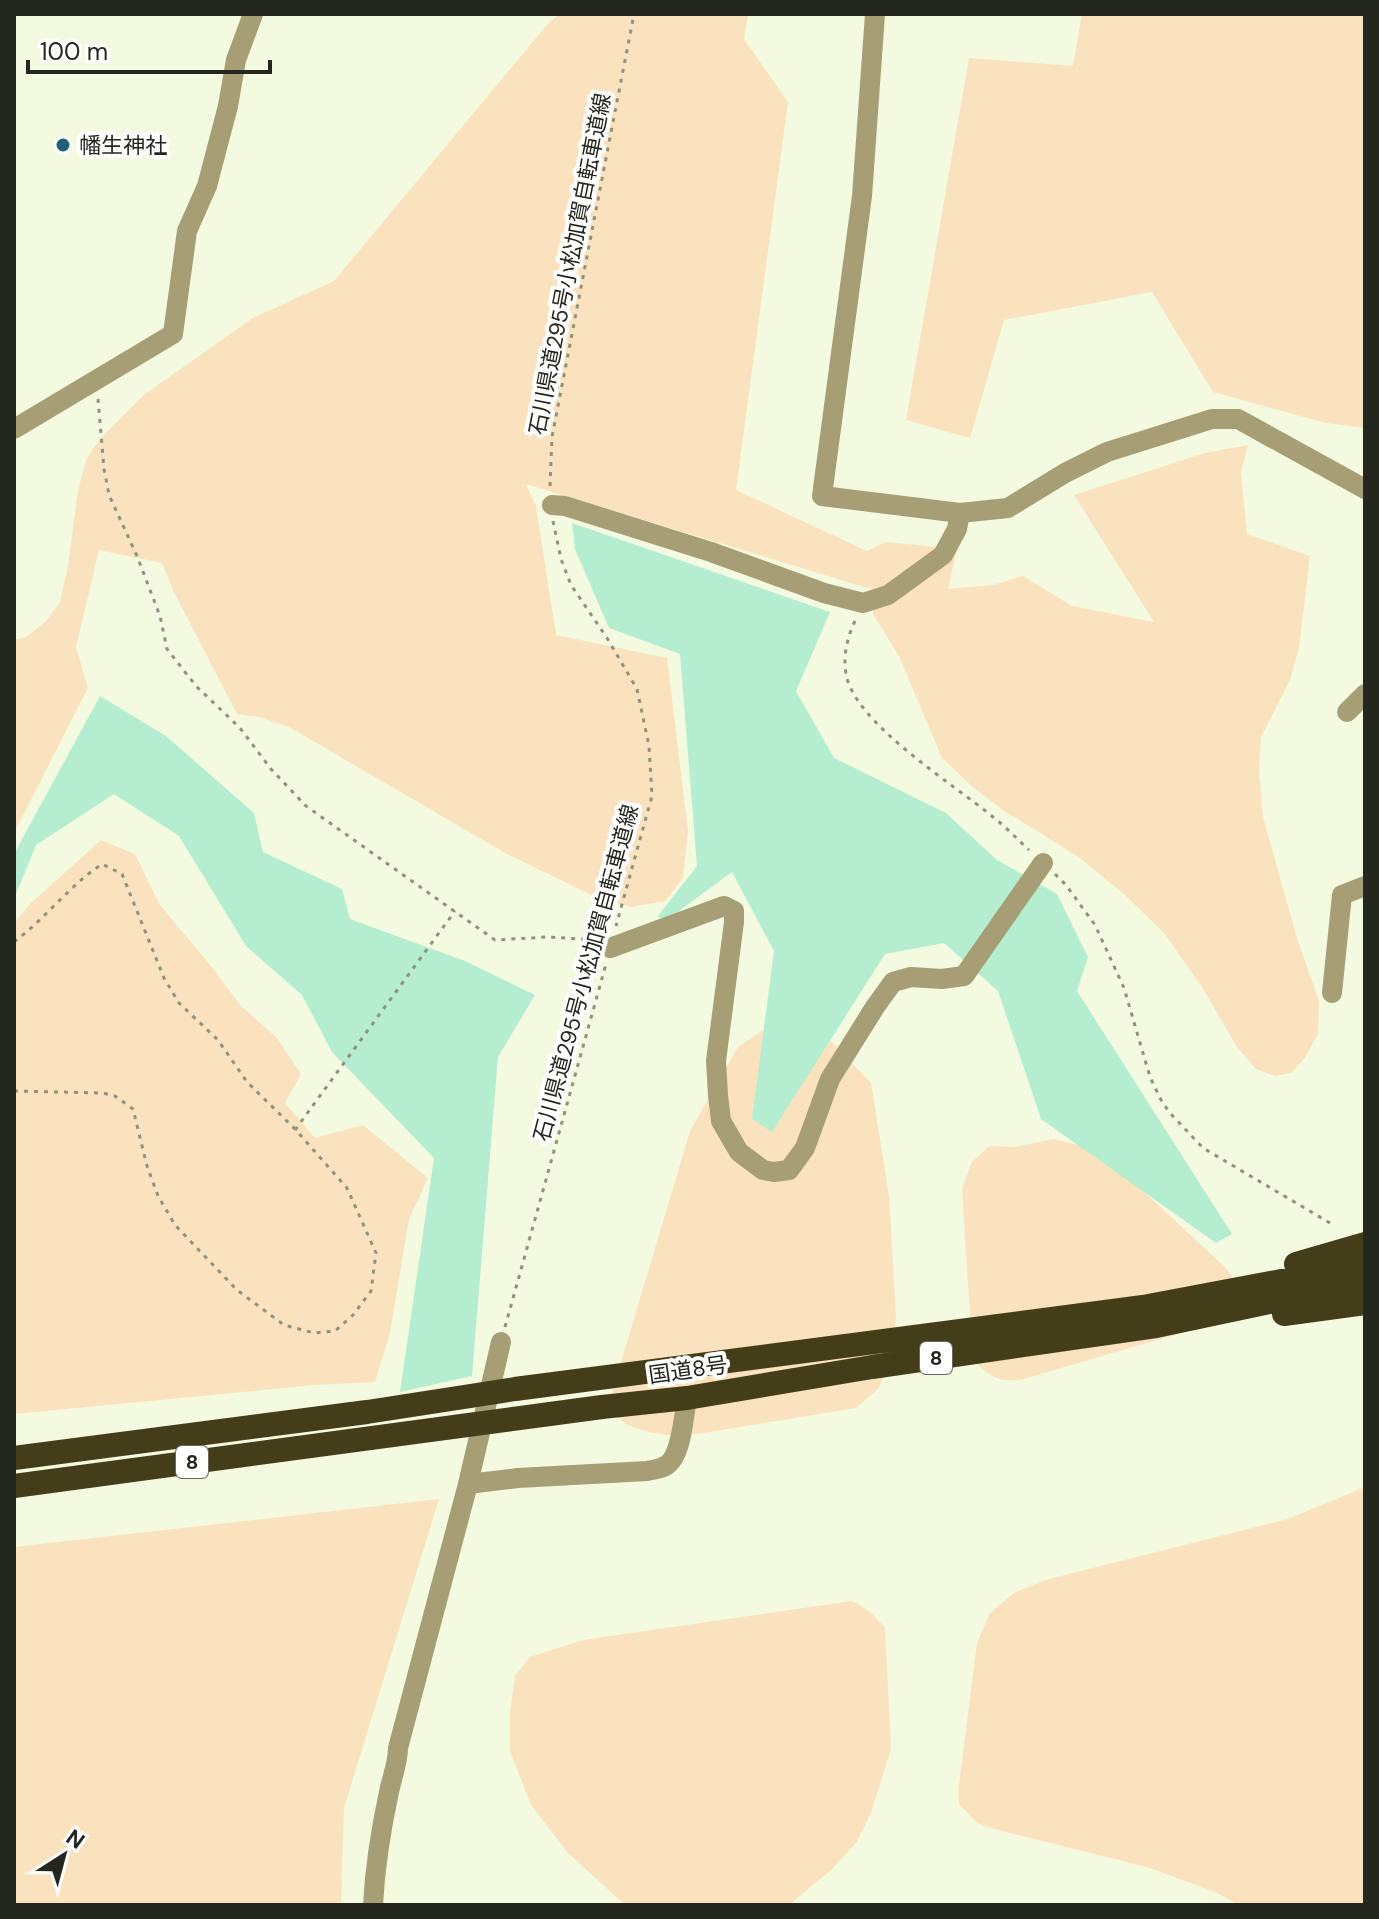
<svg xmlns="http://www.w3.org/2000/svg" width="1379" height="1919" viewBox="0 0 1379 1919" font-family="'DM Sans','Noto Sans JP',sans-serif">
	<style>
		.green { fill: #fbe2be }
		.water { fill: #b4edcf }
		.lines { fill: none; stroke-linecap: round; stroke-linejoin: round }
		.path { stroke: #8e9380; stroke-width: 3; stroke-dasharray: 4 6; stroke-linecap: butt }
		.minor { stroke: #a69e74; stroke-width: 20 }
		.highway { stroke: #443d1a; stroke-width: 24 }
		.poi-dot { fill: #206075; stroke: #fff; stroke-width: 3 }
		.labels { text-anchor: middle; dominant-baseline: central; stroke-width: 8; stroke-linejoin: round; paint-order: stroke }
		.shield { fill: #fff; stroke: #666861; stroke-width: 2 }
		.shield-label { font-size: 20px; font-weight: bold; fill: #24271d }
		.poi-label { font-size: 22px; fill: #24271d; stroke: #fff; text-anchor: start }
		.street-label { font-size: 22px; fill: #24271d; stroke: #fff }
	</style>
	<rect width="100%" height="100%" fill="#f3fadf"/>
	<path class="green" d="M559 14H748L744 39 788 102 736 490 867 551 886 542 957 549 948 589 993 585 1023 576 1072 606 1154 622 1074 495 1205 453 1248 445 1241 473 1247 534 1310 556 1299 648 1290 680 1261 737 1259 770 1263 817 1297 938 1319 1001 1318 1034 1304 1059 1291 1073 1275 1076 1256 1069 1237 1047 1202 987 1164 933 1124 894 1080 858 1003 810 975 789 942 758 899 656 873 614 874 590 526 484 536 506 556 635 667 658 688 831 683 878 665 901 631 907 602 900 507 854 289 727 259 717 237 714 174 592 162 563 99 550 76 647 88 688 14 833V640L26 637 46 621 60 602 68 566 78 490 87 458 99 440 145 394 253 318 334 281 546 26Z
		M1082 14H1365V428L1326 423 1213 392 1152 292 1004 320 970 438 906 420 969 58 1073 66Z
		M101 840 135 854 160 905 215 971 241 1006 277 1038 301 1074 285 1103 315 1138 363 1125 428 1178 409 1219 390 1333 375 1382 315 1385 14 1414V919L17 920 30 904Z
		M768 1027H817L871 1083 889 1196 896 1315 892 1361 878 1389 856 1408 697 1434 668 1435 648 1432 628 1425 613 1414 610 1399 690 1131 738 1047Z
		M1054 1139 1081 1146 1141 1189 1225 1267 1243 1291 1212 1324 1020 1380C996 1382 991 1376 973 1361L962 1189 972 1162 989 1146 1014 1147Z
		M1365 1487V1905H1239L1215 1892 1147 1867 998 1830 977 1823 959 1804V1785L977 1643 990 1613 1014 1593 1045 1580 1288 1519Z
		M439 1499 344 1808 341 1905H14V1547Z
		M852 1601 871 1612 885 1628 891 1749 871 1813 856 1843 831 1870 789 1905H625L568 1853 531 1805 510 1751V1713L515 1676 530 1657 583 1640Z"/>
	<path class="water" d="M572 523 830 612 796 691 834 758 946 813 997 860 1057 894 1088 957 1077 991 1232 1234 1216 1243 1041 1119 998 991 944 943 885 954 772 1132 752 1119 774 951 732 872 664 922 658 916 697 866 680 654 609 628 575 549Z
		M100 696 166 736 254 813 263 852 342 889 350 919 465 961 535 995 498 1057 472 1376 400 1392 434 1158 332 1052 302 995 246 946 179 836 114 794 36 845 14 899V854Z"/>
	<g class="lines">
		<path class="path" d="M98 399 104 469 109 495 137 556 160 616 167 649 196 686 240 728 271 769 306 806 495 940 547 937 596 940
			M550 486 552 437 634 14
			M553 521 561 559 571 585 607 638 637 689 649 746 652 796 616 926
			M855 621C847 638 843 655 846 674 854 723 955 785 993 817 1006 827 1017 839 1029 850
			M1055 874 1066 885 1095 925 1124 988 1150 1077 1162 1102 1170 1113 1203 1148 1330 1223
			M14 942C46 918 69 886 102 864L122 874 164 978 179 1003 218 1040 247 1082 295 1129 347 1188 376 1253 371 1291 353 1315 335 1331 314 1333 284 1325 237 1290 175 1225 158 1196 147 1166 133 1109 115 1096 103 1093 14 1091
			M295 1130 455 911
			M505 1327 606 964"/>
		<path class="minor" d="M875 14 862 196 822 496 960 513 1008 508 1065 473 1107 452 1212 419H1238L1365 489
			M14 429 173 334 187 231 207 186 228 106 236 60 253 14
			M552 505 565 506 711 552 824 593 863 603 888 595 943 555 957 529 960 513
			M1347 712 1365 694
			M610 948 724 906 734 911V922L716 1061 718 1095 721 1121 739 1152 763 1170 774 1172 789 1170 805 1148 830 1079 875 1007 893 982 911 977 942 979 964 976 1043 863
			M1332 993 1342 895 1365 886
			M468 1484 518 1478 647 1471C656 1469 665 1469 671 1461 682 1448 684 1414 687 1398
			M373 1905C375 1867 381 1829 389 1792 392 1777 398 1763 398 1748L468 1484 501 1342"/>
		<path class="highway" d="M1296 1264 1365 1244
			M1284 1314 1365 1303
			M14 1458 367 1412 515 1389 1143 1307 1345 1269 1365 1264
			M14 1486 602 1407 687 1398 872 1367 1156 1326 1365 1282"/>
	</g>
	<circle class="poi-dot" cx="63" cy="145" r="8"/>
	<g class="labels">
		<g class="shield">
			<rect x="920" y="1342" width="32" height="32" rx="6"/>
			<rect x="176" y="1446" width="32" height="32" rx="6"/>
		</g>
		<g class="shield-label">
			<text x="936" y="1358">8</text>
			<text x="192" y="1462">8</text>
		</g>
		<g class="poi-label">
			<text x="79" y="145">幡生神社</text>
		</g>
		<g class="street-label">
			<text transform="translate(570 264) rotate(-79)">石川県道295号小松加賀自転車道線</text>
			<text transform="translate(586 973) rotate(-75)">石川県道295号小松加賀自転車道線</text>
			<text transform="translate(688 1370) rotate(-8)">国道8号</text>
		</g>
	</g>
	<rect width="1379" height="1919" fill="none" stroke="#24271d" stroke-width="32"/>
	<g transform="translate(64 1855) rotate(36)" stroke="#ffffff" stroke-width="6" paint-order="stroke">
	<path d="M0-6L14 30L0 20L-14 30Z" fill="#24271d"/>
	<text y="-12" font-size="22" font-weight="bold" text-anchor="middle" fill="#24271d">N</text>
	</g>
	<path d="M28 60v12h242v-12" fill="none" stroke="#24271d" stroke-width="4"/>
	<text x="40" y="60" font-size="24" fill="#24271d" stroke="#ffffff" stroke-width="6" paint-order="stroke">100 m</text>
</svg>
